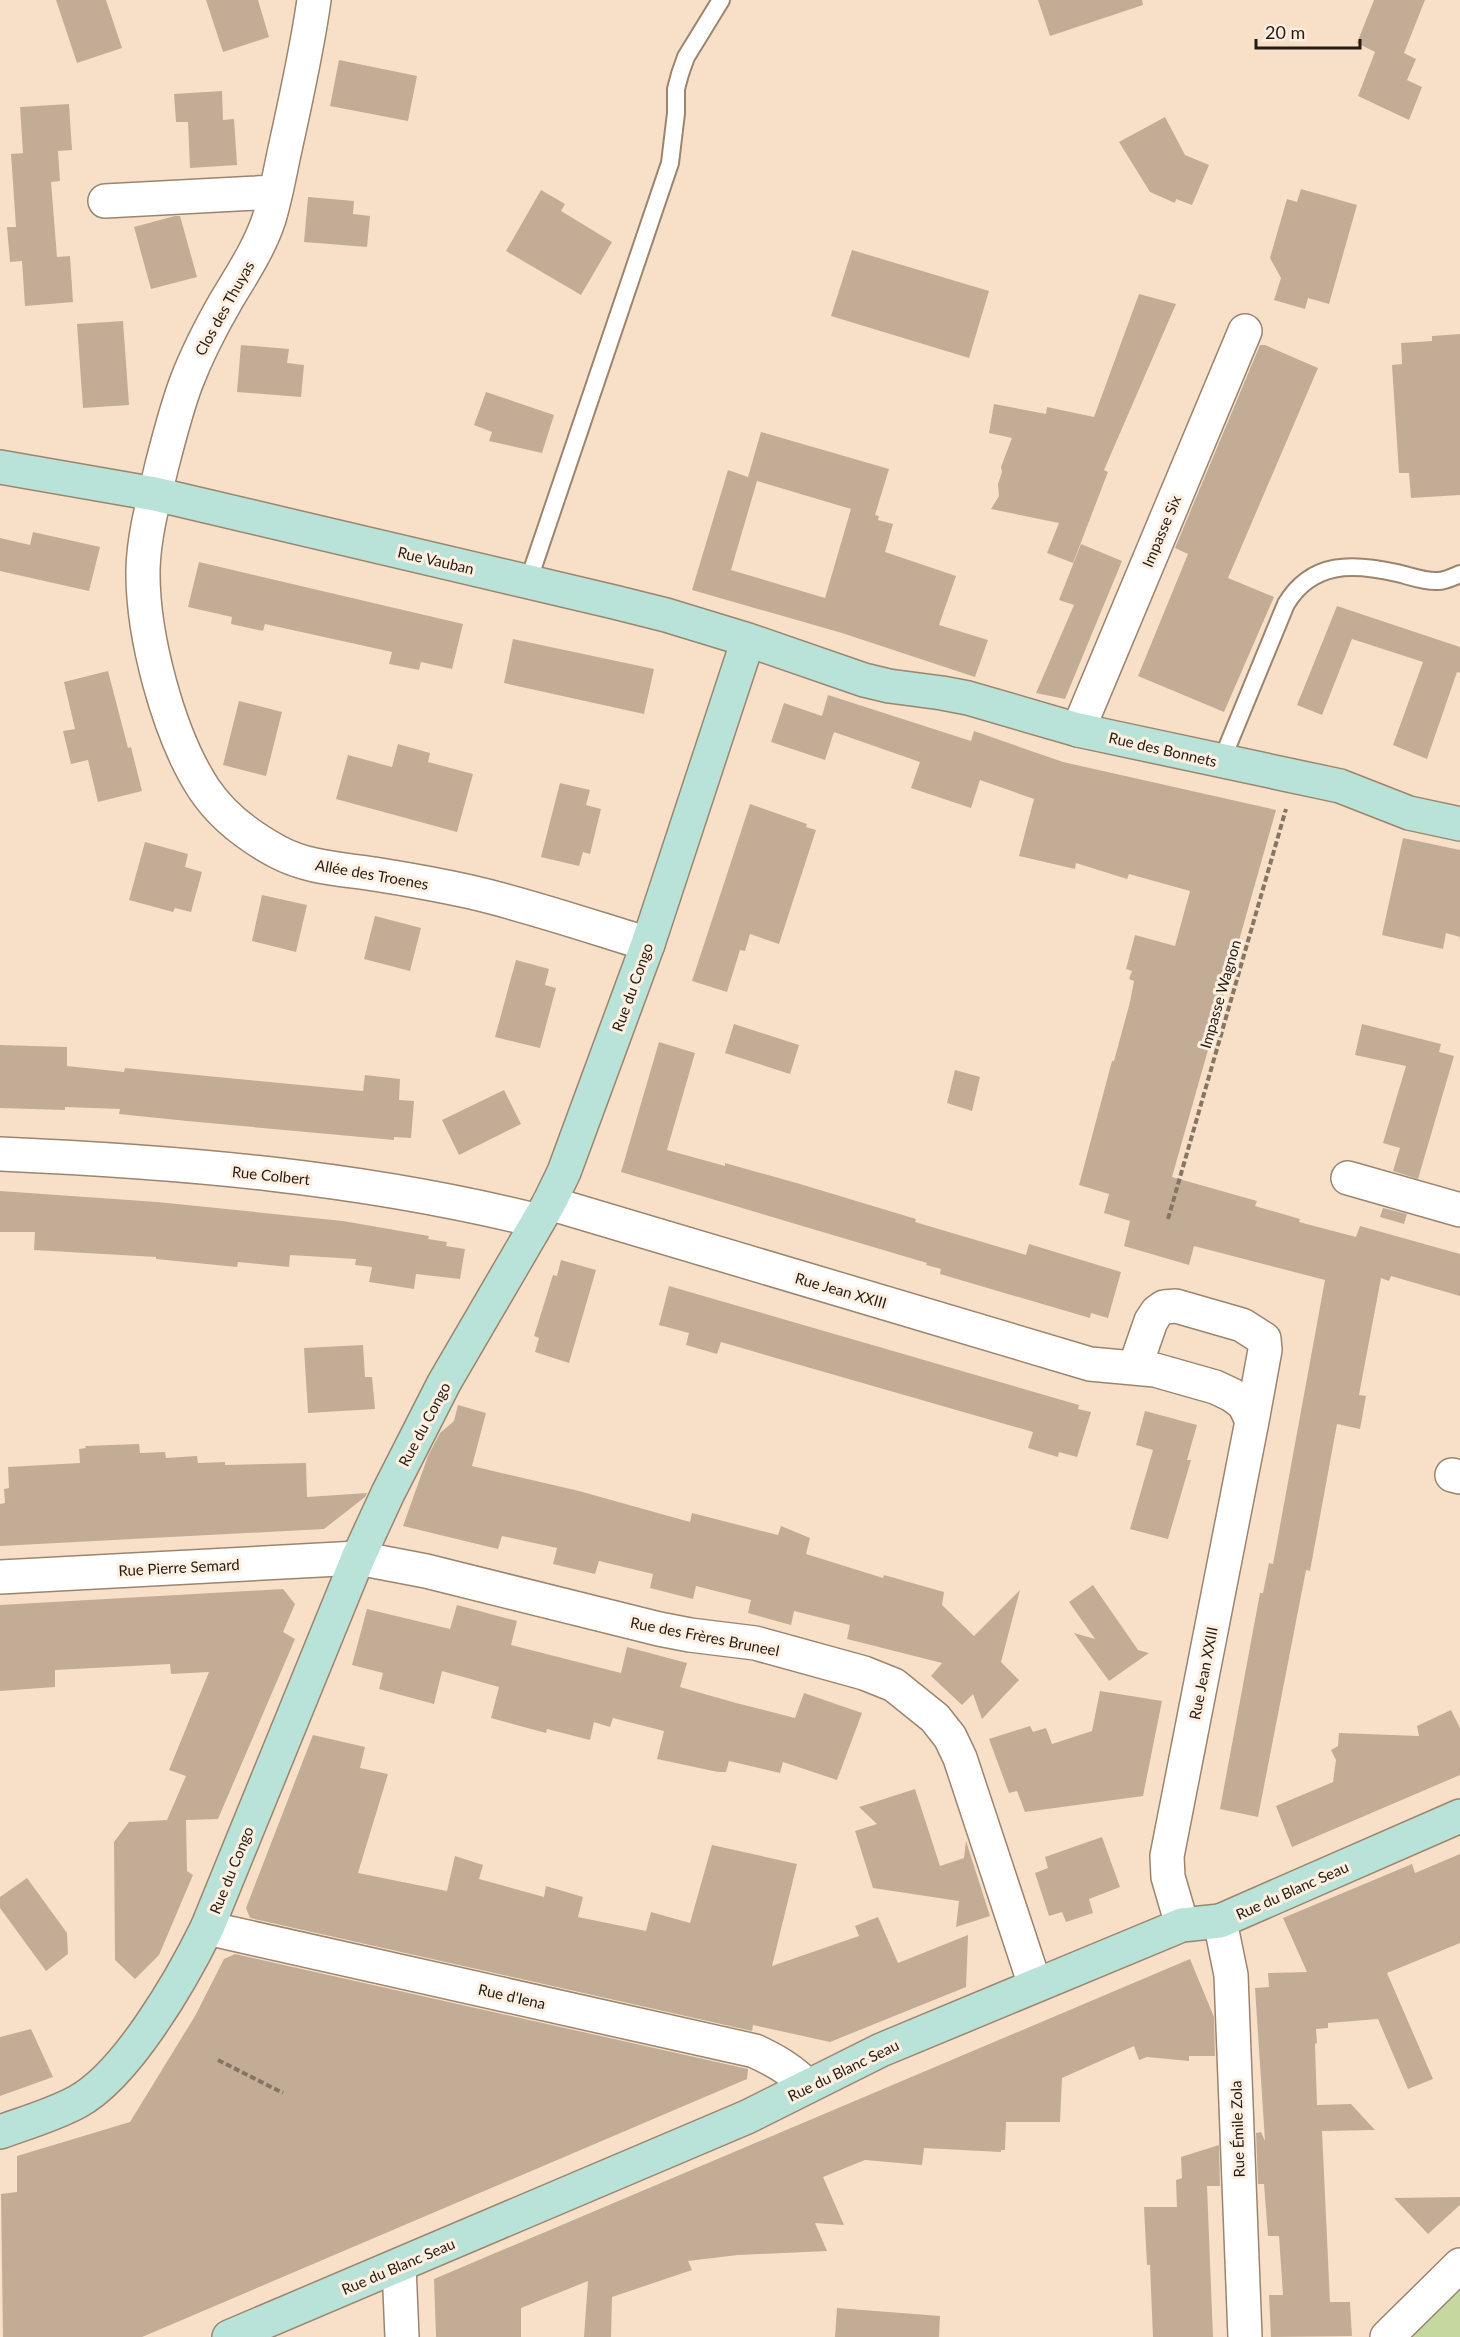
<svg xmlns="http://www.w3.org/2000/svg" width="1460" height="2337" viewBox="0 0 1460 2337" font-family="Lato,sans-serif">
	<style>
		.green { fill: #c4d8a0 }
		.building { fill: #c3ac95; fill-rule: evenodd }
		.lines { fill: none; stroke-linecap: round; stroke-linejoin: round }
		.lane-casing { stroke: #9b856f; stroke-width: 20 }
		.street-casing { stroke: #9b856f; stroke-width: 36 }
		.secondary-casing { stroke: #9b856f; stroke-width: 36 }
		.path { stroke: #847565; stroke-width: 4; stroke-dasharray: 6 3; stroke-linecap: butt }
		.lane { stroke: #fff; stroke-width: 16 }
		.street { stroke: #fff; stroke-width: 33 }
		.secondary { stroke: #b9e2d9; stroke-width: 33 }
		.labels { text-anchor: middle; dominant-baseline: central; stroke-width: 6; stroke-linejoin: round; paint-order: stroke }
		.street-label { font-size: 15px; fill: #241b13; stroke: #feefe1 }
	</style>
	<rect width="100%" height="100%" fill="#f8e0c8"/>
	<path class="green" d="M1460 2275V2337H1398Z"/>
	<path class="building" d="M56 0H106L122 48 77 63Z
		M206 0H258L269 37 223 52Z
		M1038 0H1142L1143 5 1050 36Z
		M1374 0H1425L1404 53 1416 59 1407 80 1422 87 1409 120 1358 96 1375 52 1357 43Z
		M339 60 417 76 408 121 330 106Z
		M222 91 223 120 234 119 237 165 190 168 188 122H176L174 94Z
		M69 104 72 150 58 151 60 181 51 182 57 257 70 256 73 302 25 306 22 261 10 262 7 227H16L11 154 23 153 20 107Z
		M1165 117 1185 155 1209 165 1192 205 1176 199 1175 203 1150 192 1119 142Z
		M1301 189 1357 205 1329 304 1308 298 1305 309 1274 300 1281 278 1270 258 1287 199 1297 202Z
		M541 190 565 204 561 211 612 242 581 295 506 251Z
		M308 197 354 201 353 214 370 216 367 247 304 242Z
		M175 216H180L197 277 151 289 134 227Z
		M852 250 989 291 969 358 831 316Z
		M1139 294 1176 304 1104 470 1108 472 1073 563 1047 553 1059 523 991 509 999 496 998 484 1002 472 1001 467 1012 438 989 433 994 404 1046 414 1047 407 1094 417Z
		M123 321 129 405 83 408 77 324Z
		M1460 334V495L1411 498 1409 473H1399L1392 365 1402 364 1401 343 1432 341V336Z
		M241 345 289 349 287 363 304 365 301 397 237 392Z
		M1260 345H1265L1318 368 1228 578 1274 597 1224 712 1138 676 1188 554 1175 548Z
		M486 392 554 415 542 453 489 441 492 432 474 425Z
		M761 432 889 469 875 515 879 516 878 520 893 524 885 552 956 576 939 625 988 640 975 677 842 633 692 590 728 470 748 477ZM757 481 851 509 825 598 731 570Z
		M33 532 100 547 89 591 0 571V538L30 545Z
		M1081 544 1122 561 1065 699 1036 693 1074 605 1059 600Z
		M199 562 463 624 452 669 421 662 419 670 389 664 392 652 265 624 263 631 231 624 232 617 188 607Z
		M1337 606 1460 647V673L1457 672 1427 759 1393 745 1423 662 1352 639 1322 715 1297 705Z
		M513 639 654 669 644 714 504 683Z
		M108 671 128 748 131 747 142 791 98 802 88 760 71 764 63 731 75 729 64 682Z
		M828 695 971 741 974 731 1063 762 1276 810 1172 1177 1257 1201 1255 1206 1300 1219 1299 1222 1356 1237 1360 1226 1460 1254V1296L1391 1276 1389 1281 1381 1278 1359 1395 1366 1396 1360 1429 1337 1424 1310 1571 1306 1570 1258 1817 1220 1809 1260 1593H1263L1269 1563 1273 1564 1325 1280 1194 1246 1189 1265 1124 1246 1130 1221 1104 1213 1109 1194 1079 1185 1112 1061H1114L1130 1002 1134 981 1129 979 1132 971 1126 969 1135 935 1175 946 1190 891 1129 874 1127 879 1076 863 1075 869 1019 856 1034 799 980 780 971 808 911 788 920 762 834 732 825 760 771 742 784 703 822 716Z
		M239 701 282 712 266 776 223 765Z
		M398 744 430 753 428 762 473 774 457 832 336 799 348 755 392 767Z
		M560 783 590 790 586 805 601 809 590 854 583 852 579 866 541 857Z
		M750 804 807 824 806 827 816 830 779 944 750 934 745 951 740 950 727 992 692 981Z
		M1403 838 1460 850V937L1446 933 1443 949 1382 935Z
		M145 842 188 854 185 867 202 872 191 912 175 908 173 912 129 900Z
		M262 895 307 905 296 952 252 941Z
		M375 916 421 928 410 971 364 959Z
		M516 960 549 969 545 985 556 988 540 1048 495 1037Z
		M734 1024 799 1045 790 1074 725 1053Z
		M1362 1024 1441 1044 1439 1052 1454 1056 1418 1179 1393 1171 1400 1148 1383 1143 1406 1066 1355 1055Z
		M659 1042 695 1053 667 1150 725 1166V1163L800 1184 916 1219 915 1222 1026 1255 1029 1244 1121 1272 1108 1318 1091 1313 1090 1318 940 1274 941 1269 926 1265 927 1263 621 1172Z
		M0 1045 67 1047V1066L124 1072 125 1068 363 1091 365 1075 400 1079 399 1100 414 1101 411 1138 394 1137V1140L187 1121 119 1114 120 1109 65 1107V1110L0 1108Z
		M955 1070 980 1077 972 1111 947 1103Z
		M504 1090 521 1124 459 1155 442 1120Z
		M0 1191 157 1202 343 1221 429 1236 428 1239 447 1242 446 1246 465 1249 460 1279 416 1274 414 1289 369 1282 372 1267 355 1265 356 1259 290 1255 289 1267 238 1262 237 1267 156 1259V1257L34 1250 35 1232H0Z
		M1383 1208 1407 1214 1404 1224 1380 1217Z
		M561 1260 596 1270 569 1363 535 1352 539 1338 534 1336 553 1275 557 1276Z
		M669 1286 1079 1405 1078 1409 1091 1412 1077 1457 1059 1452 1058 1457 1028 1448 1033 1432 800 1365 721 1342 717 1354 686 1345 689 1333 659 1325Z
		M363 1345 365 1377H372L375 1409 308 1413 304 1348Z
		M458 1405 486 1413 472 1466 579 1491 690 1522 692 1513 778 1535 781 1526 810 1538 806 1554 883 1578 884 1575 944 1592 942 1605 974 1636 1020 1590 1001 1662 1019 1680 982 1719 973 1694 962 1705 931 1676 942 1663 847 1639 850 1625 794 1611 791 1625 748 1613 751 1600 696 1586 693 1599 650 1588 653 1574 599 1561 595 1574 553 1564 557 1548 502 1536 498 1549 403 1526 428 1456 440 1433 454 1421Z
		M1145 1411 1197 1425 1187 1460H1191L1168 1539 1130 1529 1153 1450 1136 1445Z
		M139 1444 140 1453 165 1452 166 1458 197 1456 198 1463 225 1462V1465L306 1463 307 1497 367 1493 365 1497 324 1529 0 1546V1504L5 1503 4 1489 9 1488 8 1467 80 1463 79 1449 86 1448 85 1446Z
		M1093 1585 1138 1650 1149 1653 1109 1681 1074 1633 1095 1639 1069 1602Z
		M283 1589 295 1604 283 1632 295 1639 218 1819 186 1820 187 1871 193 1875 159 1955 135 1979 115 1960 114 1842 129 1822 167 1820 186 1776 169 1770 209 1672 171 1674 170 1664 55 1670V1687L0 1691V1605Z
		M457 1605 517 1621 511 1645 621 1673 627 1647 687 1663 680 1687 736 1703 795 1718 804 1693 862 1713 837 1780 783 1762 780 1773 729 1761 726 1772H718L657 1759 664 1731 613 1718 610 1727 594 1722 590 1740 547 1729 546 1733 491 1718 499 1687 442 1671 434 1704 379 1689 383 1673 352 1665 367 1609 450 1629Z
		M1100 1691 1162 1701 1143 1796 1025 1812 1017 1791 1009 1793 989 1739 1030 1726 1033 1732 1046 1728 1052 1744 1092 1731Z
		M1451 1710 1460 1728V1775L1292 1847 1276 1806 1333 1782 1336 1760 1331 1750 1338 1746 1339 1733 1419 1736 1417 1726Z
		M313 1735 365 1747 360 1768 388 1774 358 1873 447 1891 455 1856 483 1865 479 1879 544 1897 546 1886 583 1897 578 1917 646 1931 651 1912 690 1923 712 1845 797 1864 772 1966 859 1936 855 1926 878 1917 898 1963 968 1935 966 1987 830 2042 753 2025 752 2031 250 1918 246 1908Z
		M915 1789 940 1866 964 1858 966 1841 990 1916 956 1927 959 1901 873 1888 855 1831 877 1824 859 1807Z
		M1102 1837 1120 1887 1089 1899 1093 1913 1066 1922 1062 1912 1049 1916 1035 1873 1048 1868 1045 1857Z
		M1460 1854V1943L1387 1973 1433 2079 1408 2089 1378 2019 1328 2023V2028L1316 2029 1317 2043 1315 2044 1317 2105 1351 2104 1375 2130 1322 2131 1330 2302H1350L1352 2336 1271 2337 1269 2295H1283L1279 2236H1268L1264 2184H1258L1256 2133 1261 2132 1265 2141 1255 1988 1269 1987 1268 1973 1307 1972 1283 1918 1412 1864 1415 1873Z
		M27 1878 67 1933 68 1954 46 1971 0 1908V1897Z
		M235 1954 748 2069 747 2079 142 2337H3L1 2194 17 2192V2156L130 2122 195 2016 224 1959Z
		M1190 1959 1214 2017 1215 2056H1189V2061L1147 2057 1139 2060 1134 2046 1062 2078 1060 2122H1006L1005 2150H1001V2152L924 2148 922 2165 865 2160 823 2177 844 2225 815 2223 827 2251 738 2255 688 2261 692 2270 612 2297 611 2337H584L588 2281 521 2308V2337H436L434 2279Z
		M31 2029 53 2077 0 2096V2037Z
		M1219 2145 1220 2186H1207L1213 2337H1153L1150 2265H1147L1144 2207H1177L1176 2180 1182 2178 1181 2157Z
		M1460 2197V2205L1428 2234 1394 2198Z
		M837 2308 940 2316 939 2337H835Z"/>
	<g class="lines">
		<defs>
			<path id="lane" d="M528 582 670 163 676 113V89L680 74 686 57 721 0
				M1221 762 1286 604C1312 561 1353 563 1397 573 1410 576 1425 582 1438 581 1445 581 1453 577 1460 574"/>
			<path id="street" d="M314 0C307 50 296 99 285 149 280 172 276 196 269 219 259 249 242 274 226 301 211 327 197 354 186 383 176 410 169 438 162 465 154 499 144 534 143 569 142 634 168 734 204 789 222 816 250 837 278 852 308 868 341 869 374 874 406 879 439 885 471 892 531 906 589 926 648 944
				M105 201 275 192
				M1078 730 1245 331
				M0 1154C181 1162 362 1177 538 1221
				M1348 1178 1460 1210
				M549 1203 1090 1364 1155 1370 1215 1387 1232 1395 1244 1404 1252 1421 1167 1856 1168 1877 1182 1925
				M1135 1367 1151 1321 1157 1312 1164 1307 1176 1306 1242 1325 1264 1339 1265 1350 1252 1421
				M1452 1475 1460 1477
				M0 1577 358 1558 426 1571 659 1629 690 1635 755 1643 864 1673 894 1685 935 1718 950 1737 960 1758 1035 1985
				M1220 1921 1231 1975 1245 2337
				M207 1928 755 2051C776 2061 792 2070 807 2086
				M399 2266 402 2337
				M1387 2337 1460 2265"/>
			<path id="secondary" d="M0 467 155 494 614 602 666 615 748 640 864 680 889 686 942 693 968 698 1078 730 1340 786 1409 813 1460 824
				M0 2132C25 2123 53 2115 77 2102 127 2075 182 1979 207 1928L358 1558 388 1493 444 1383 549 1203 564 1172 648 944 748 640
				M229 2337 747 2117 881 2050 1182 1925 1220 1921 1460 1816"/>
		</defs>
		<use href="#lane" class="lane-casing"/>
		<use href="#street" class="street-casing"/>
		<use href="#secondary" class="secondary-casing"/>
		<path class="path" d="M1168 1219 1286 809
			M218 2060 283 2093"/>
		<use href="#lane" class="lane"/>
		<use href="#street" class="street"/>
		<use href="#secondary" class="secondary"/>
	</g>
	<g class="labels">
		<g class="street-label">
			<text transform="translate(224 308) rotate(-61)">Clos des Thuyas</text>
			<text transform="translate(1161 531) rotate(-67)">Impasse Six</text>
			<text transform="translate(436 560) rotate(13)">Rue Vauban</text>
			<text transform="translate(1163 749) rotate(13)">Rue des Bonnets</text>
			<text transform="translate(372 874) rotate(10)">Allée des Troenes</text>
			<text transform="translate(632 987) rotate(-70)">Rue du Congo</text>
			<text transform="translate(1220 994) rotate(-74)">Impasse Wagnon</text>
			<text transform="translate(271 1175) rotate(6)">Rue Colbert</text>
			<text transform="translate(841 1290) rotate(16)">Rue Jean XXIII</text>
			<text transform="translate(424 1424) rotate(-62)">Rue du Congo</text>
			<text transform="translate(179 1567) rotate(-3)">Rue Pierre Semard</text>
			<text transform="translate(705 1636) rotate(11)">Rue des Frères Bruneel</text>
			<text transform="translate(1203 1673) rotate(-79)">Rue Jean XXIII</text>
			<text transform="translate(231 1870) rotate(-68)">Rue du Congo</text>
			<text transform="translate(1292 1890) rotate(-24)">Rue du Blanc Seau</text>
			<text transform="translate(512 1996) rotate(13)">Rue d'Iena</text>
			<text transform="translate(843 2070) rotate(-26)">Rue du Blanc Seau</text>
			<text transform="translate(1237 2129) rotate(-92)">Rue Émile Zola</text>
			<text transform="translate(398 2266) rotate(-23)">Rue du Blanc Seau</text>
		</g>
	</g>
	<path d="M1256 39v9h104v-9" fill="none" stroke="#241b13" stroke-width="3"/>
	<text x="1265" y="39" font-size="18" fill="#241b13" stroke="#feefe1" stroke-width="4.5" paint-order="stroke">20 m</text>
</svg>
